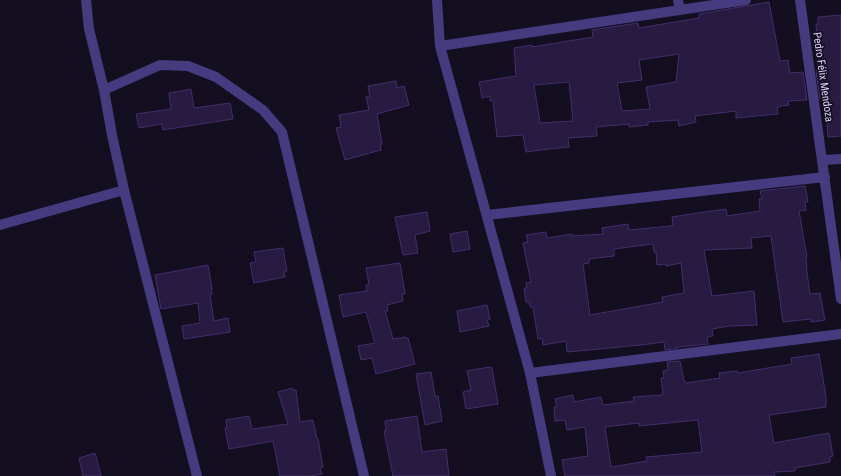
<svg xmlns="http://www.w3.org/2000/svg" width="841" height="476" viewBox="0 0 841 476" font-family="'Roboto Condensed',sans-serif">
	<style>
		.building { fill: #281b41; stroke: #422e6c; fill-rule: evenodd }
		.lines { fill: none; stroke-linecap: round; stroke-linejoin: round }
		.minor { stroke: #463b7e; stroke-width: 10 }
		.labels { text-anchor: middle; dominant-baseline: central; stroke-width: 3.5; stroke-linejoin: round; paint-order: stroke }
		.street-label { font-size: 11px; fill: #dbd0fd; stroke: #140e21 }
	</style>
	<rect width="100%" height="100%" fill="#140e21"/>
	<path class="building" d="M769 2 780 61 788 60 790 73 803 72 807 100 788 101 789 105 780 106V107H777L778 114 736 118V111L695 116 696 122 679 126 678 120 648 122V125L629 127V124L596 127 597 136 568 138 569 147 549 149 526 152 523 135 497 137 493 101H490V96L482 98 479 82 516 76 514 48 532 45V47L593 37 592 30 638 23 639 28 699 18V14ZM679 54 676 82 646 87 650 109 622 111 617 83 642 80 639 60ZM569 82 573 121 540 123 534 85Z
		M841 15V136L828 137 825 98 820 99 816 71H818V41H817L816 24H818V17Z
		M396 81 397 88 404 86 409 105 377 114 382 144 380 145 381 150 345 160 336 128 341 127 339 115 369 110 366 97 370 96 368 86Z
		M191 89 194 108 230 103 233 119 163 130 162 124 139 128 136 114 171 109 169 93Z
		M805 186 808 202H805L806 210 799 211 807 257H806L807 273 810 294 820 293 825 320 811 322V319L783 322 771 236 751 238 752 248 704 250 712 296 754 291 757 325 729 326 712 329 713 336 707 337 708 344 678 347V348L665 350 664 342 641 345 567 352 566 341 543 345 542 338 538 339 533 307H530L529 302H526L524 288H527L526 283 531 282 523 243 528 242 526 235 546 232 547 238 572 234V236L603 234 602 228 628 224 629 230 670 226 673 225 672 217 697 213 726 209 727 216 760 211 759 199H762L760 191ZM653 244 654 252H656L657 265 666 264V266L681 263 684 293 662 297 663 302 590 315 583 264 589 263V259L614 256V249Z
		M427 212 430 231 415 235 418 253 403 255 395 217Z
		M467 231 470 249 453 252 450 234Z
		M283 248 287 271H284L285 277 254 283 250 263 256 262 254 252Z
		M400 263 405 294H402L403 301 387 305 388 311H385L393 339 406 337V339L408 338 415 364 376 374 372 358 361 360 358 346 375 343 366 312 343 317 339 295 367 291 366 285 369 284 366 268Z
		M208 265 212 289 211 290 212 294 210 295 214 321 228 318 230 332 184 339 182 326 200 323 198 303 161 309 155 275Z
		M487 305 490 319 487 320 489 326 460 332 457 311Z
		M819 354 826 397V407L769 415 774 443 829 433 833 456 830 457V462L795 468V471L774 472 775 476H565L562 460 588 456 585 427 567 430 565 420 555 421 554 407H557L555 399 573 395 574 402 601 397 603 405 634 401 633 397 663 395 661 378H664L663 371 668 370 667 362 680 361 684 381H685L686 383 720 378 719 373 737 371 738 373 792 364 791 358ZM698 420 702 452 646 457 647 461 611 467 605 427 639 423V426Z
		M489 367 492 368 498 404 466 409 463 392 471 390 467 371Z
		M431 372 435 396H438L442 421 425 425 416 374Z
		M292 388 293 390H296L300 422 313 420 317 439H318L323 467 320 468 322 474 310 476H280L273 441 229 449 225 428H227L226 420 249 416 252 429 288 424 278 392Z
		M417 416 422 452 446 449 449 476H393L384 431H386L385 421Z
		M95 453 101 476H83L79 458Z"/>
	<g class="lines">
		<path class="minor" d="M86 0 89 29 104 90 160 65 188 66 216 77 263 110 282 132 364 476
			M437 0 440 46 530 373 551 476
			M678 0 680 10
			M800 0 841 299
			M440 46 746 0
			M104 90 112 135 124 190 197 476
			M822 160 841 159
			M487 215 825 177
			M0 225 124 190
			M530 373 841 334"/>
	</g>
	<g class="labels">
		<g class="street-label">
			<text transform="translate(823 77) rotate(82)">Pedro Félix Mendoza</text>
		</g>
	</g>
</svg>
